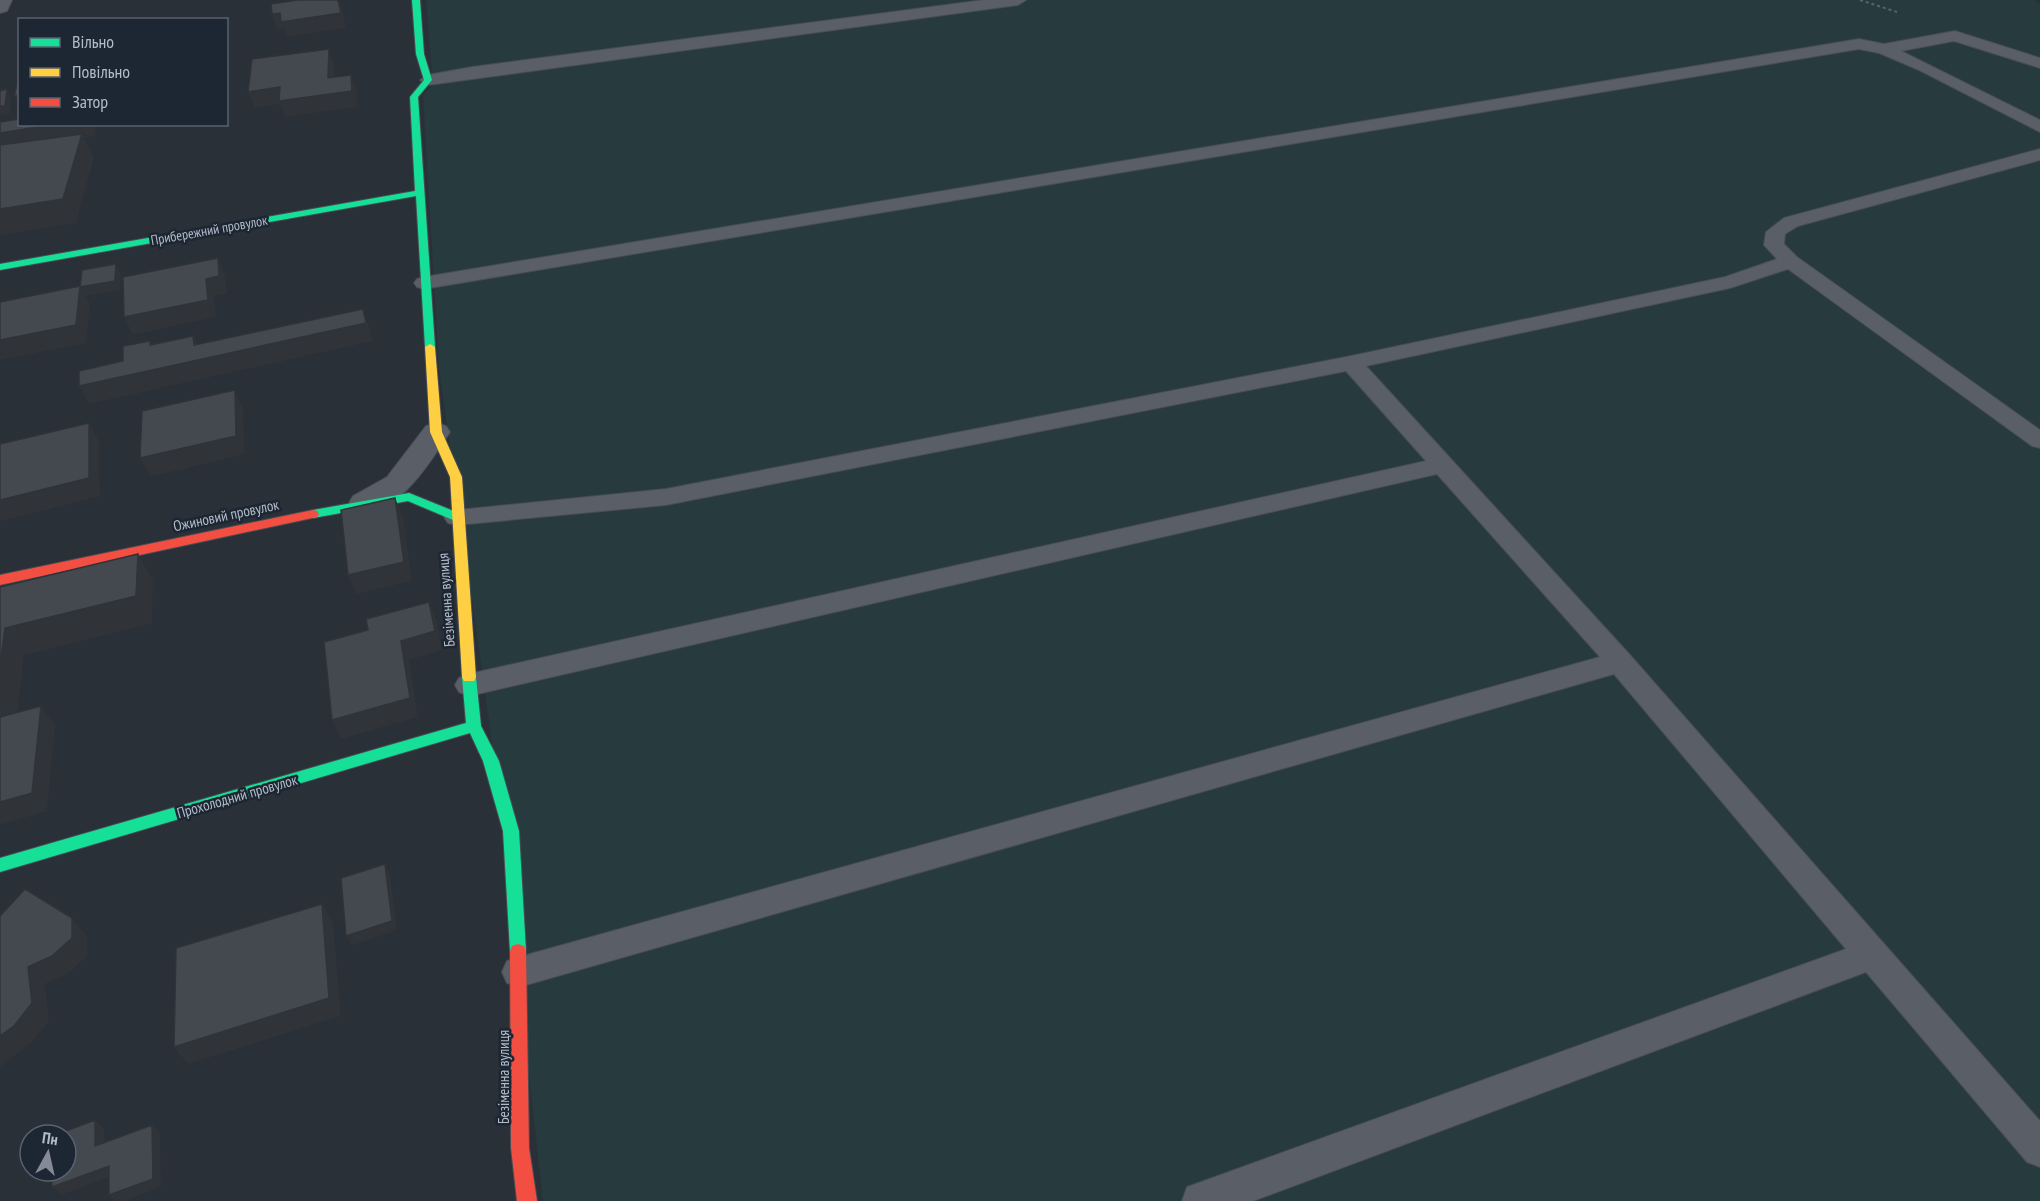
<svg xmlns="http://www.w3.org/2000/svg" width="2040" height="1201" viewBox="0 0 2040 1201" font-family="'PT Sans Narrow',sans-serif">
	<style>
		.green { fill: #273a3e }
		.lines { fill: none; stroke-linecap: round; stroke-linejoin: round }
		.lane-casing { stroke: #484c53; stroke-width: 2 }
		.street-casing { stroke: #484c53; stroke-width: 2 }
		.fast-casing { stroke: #484c53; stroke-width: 2 }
		.slow-casing { stroke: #484c53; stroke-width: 2 }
		.jam-casing { stroke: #484c53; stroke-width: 2 }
		.path { stroke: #5d636a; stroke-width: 2; stroke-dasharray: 3 3; stroke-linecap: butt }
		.lane { fill: #5a5e66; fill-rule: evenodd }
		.street { fill: #5a5e66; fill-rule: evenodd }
		.fast { fill: #16e098; fill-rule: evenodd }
		.slow { fill: #ffcf43; fill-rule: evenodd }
		.jam { fill: #f24e42; fill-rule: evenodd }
		.shaded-wall { fill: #303338 }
		.building { fill: #444950; stroke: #303338; stroke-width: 1.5 }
		.labels { text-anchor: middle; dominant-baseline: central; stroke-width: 5; stroke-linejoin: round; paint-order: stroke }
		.far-street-label { font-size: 14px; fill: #b4bcc9; stroke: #1d2633 }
		.street-label { font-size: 15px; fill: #b4bcc9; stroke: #1d2633 }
	</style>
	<rect width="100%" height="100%" fill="#2a3038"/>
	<path class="green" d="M426 0H2035L2040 4V1201H543L489 720 439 369 423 95 433 85Z"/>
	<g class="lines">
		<defs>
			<path id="lane" d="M984 0H1026L1018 5 428 85 420 80 428 75 472 67Z
				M1955 31 2040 58V68L1954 41 1901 51 2040 120V132L1919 70 1879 53 1859 49 424 289 417 287 414 283 417 279 424 277 1859 39 1884 44Z
				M2040 149V160L1798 226 1785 234 1784 244 1797 257 2040 430V448L2032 446 1788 269 1730 288 1366 366 1630 655 2040 1121V1167L2027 1162 1866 972 1253 1201H1182L1187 1187 1201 1182 1846 949 1614 674 519 987 507 983 502 972 507 961 519 957 1600 657 1437 474 469 696 459 692 455 685 459 678 469 674 1426 461 1346 371 666 505 457 525 448 523 444 517 448 511 666 489 1351 356 1725 277 1777 259 1764 245 1766 232 1784 218Z"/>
			<path id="street" d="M0 0H12L7 11 0 13Z
				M436 423 446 426 450 432C430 462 396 521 353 510L349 503 353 496 387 477 426 426Z"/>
			<path id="fast" d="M412 0H420L424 54 432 80 418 97 435 347 434 349 430 350 425 347 416 196 0 270V264L415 191 410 97 424 80 416 54Z
				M409 493 461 514 463 517 461 520H453L408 501 313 518 307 514 313 510Z
				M469 672 474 673 476 677 481 726 499 761 519 831 526 951 524 956 518 958 512 956 510 951 503 831 483 761 470 733 0 872V858L466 723 462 677 464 673Z"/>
			<path id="slow" d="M430 344 435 347 442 432 462 477 476 677 474 681H464L462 677 450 477 430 432 425 347Z"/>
			<path id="jam" d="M313 510 317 511 319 514 317 517 0 585V575Z
				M518 944 524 946 526 951 529 1148 537 1201H517L511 1148 510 951 512 946Z"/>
		</defs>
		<use href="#lane" class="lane-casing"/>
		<use href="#street" class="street-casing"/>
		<use href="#fast" class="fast-casing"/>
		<use href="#slow" class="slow-casing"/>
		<use href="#jam" class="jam-casing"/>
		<path class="path" d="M1860 0 1897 12"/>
		<use href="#lane" class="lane"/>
		<use href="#street" class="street"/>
		<use href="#fast" class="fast"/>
		<use href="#slow" class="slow"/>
		<use href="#jam" class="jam"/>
	</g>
	<path class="shaded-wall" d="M339 0 342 9 346 28 287 37 284 28 277 29 272 14Z
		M329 49 334 65V93L351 75 357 91V107L285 117 280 104 255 108 248 92 328 78Z
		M7 89 12 98 9 114 0 115V106Z
		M20 95V106L14 96Z
		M57 124H97L95 136 84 138 94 158 76 223 0 235V133Z
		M218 258 225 276 227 294 214 296 216 317 133 335 124 317 206 279Z
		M116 264 121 273 120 290 86 296 90 304 86 343 0 360V340L80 286Z
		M363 309 369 326 373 341 89 404 79 386 194 345 193 336 202 354Z
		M235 390 243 409 245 454 150 477 140 458Z
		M89 423 99 441 100 496 2 521 0 519V500Z
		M395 498 403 517 412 581 356 594 348 575Z
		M138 554 153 580 152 623 24 655 15 735 0 739V668L5 628Z
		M429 602 437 621 442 650 409 660 418 717 341 739 332 720 401 641Z
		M41 706 55 725 47 811 0 825V802Z
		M385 864 390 874 397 930 352 945 346 936Z
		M322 904 333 922 341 1016 188 1064 174 1047Z
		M72 918 87 936V956L68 974 45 984 49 1021 31 1043 0 1067V1036L28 967Z
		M95 1120 104 1129V1154L95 1146Z
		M152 1125 160 1133 161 1187 124 1201H115L109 1195Z
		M109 1166 117 1174 61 1195 52 1187Z"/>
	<path class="building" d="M298 0H338L341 13 281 22 280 13 272 14 271 4Z
		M329 49 328 78 351 75 352 91 279 101 280 87 248 92 252 59Z
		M17 85H20V95L14 96Z
		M7 89 5 106H0V91Z
		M19 119 20 124H57L0 133V122Z
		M82 134 63 199 0 209V145Z
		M218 258 219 276 206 279 208 300 124 317 123 277Z
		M116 264 115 281 80 287 82 270Z
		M80 286 76 325 0 340V302Z
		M363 309 366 323 79 386V371L123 361V346L150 341V345L193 336 194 345Z
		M235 390 236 436 140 458 142 411Z
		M89 423V478L0 500V444Z
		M395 498 404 562 348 575 341 510Z
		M138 554 136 596 5 628 0 668V587Z
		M429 602 435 631 401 641 410 698 332 720 324 642 368 630 366 619Z
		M41 706 32 793 0 802V717Z
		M385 864 392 921 346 936 341 878Z
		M25 889 72 918V938L52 956 28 967 32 1003 14 1026 0 1036V916Z
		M322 904 329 998 174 1047 176 948Z
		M95 1120V1146L152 1125 153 1179 109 1195V1166L52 1187V1171H66V1135H55Z"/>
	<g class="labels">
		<g class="far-street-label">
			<text transform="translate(209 230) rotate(-10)">Прибережний провулок</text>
		</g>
		<g class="street-label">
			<text transform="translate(226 515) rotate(-12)">Ожиновий провулок</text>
			<text transform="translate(446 600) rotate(-94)">Безіменна вулиця</text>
			<text transform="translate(237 796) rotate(-16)">Прохолодний провулок</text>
			<text transform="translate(503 1077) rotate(-90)">Безіменна вулиця</text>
		</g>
	</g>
	<rect x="18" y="18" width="210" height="108" fill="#1d2633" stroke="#59626f" stroke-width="1.5"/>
	<rect x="30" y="38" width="30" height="9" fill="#16e098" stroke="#59626f" stroke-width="1.5"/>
	<text x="72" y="48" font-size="18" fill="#b4bcc9">Вільно</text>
	<rect x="30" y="68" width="30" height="9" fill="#ffcf43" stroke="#59626f" stroke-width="1.5"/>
	<text x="72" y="78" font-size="18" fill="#b4bcc9">Повільно</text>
	<rect x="30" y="98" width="30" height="9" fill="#f24e42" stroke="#59626f" stroke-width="1.5"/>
	<text x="72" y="108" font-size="18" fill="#b4bcc9">Затор</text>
	<g transform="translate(48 1153) rotate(8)"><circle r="28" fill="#1d2633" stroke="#59626f" stroke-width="1.5"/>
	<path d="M0-4.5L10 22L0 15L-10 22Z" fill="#848b96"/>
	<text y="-9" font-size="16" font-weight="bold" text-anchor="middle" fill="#b4bcc9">Пн</text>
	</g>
</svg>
